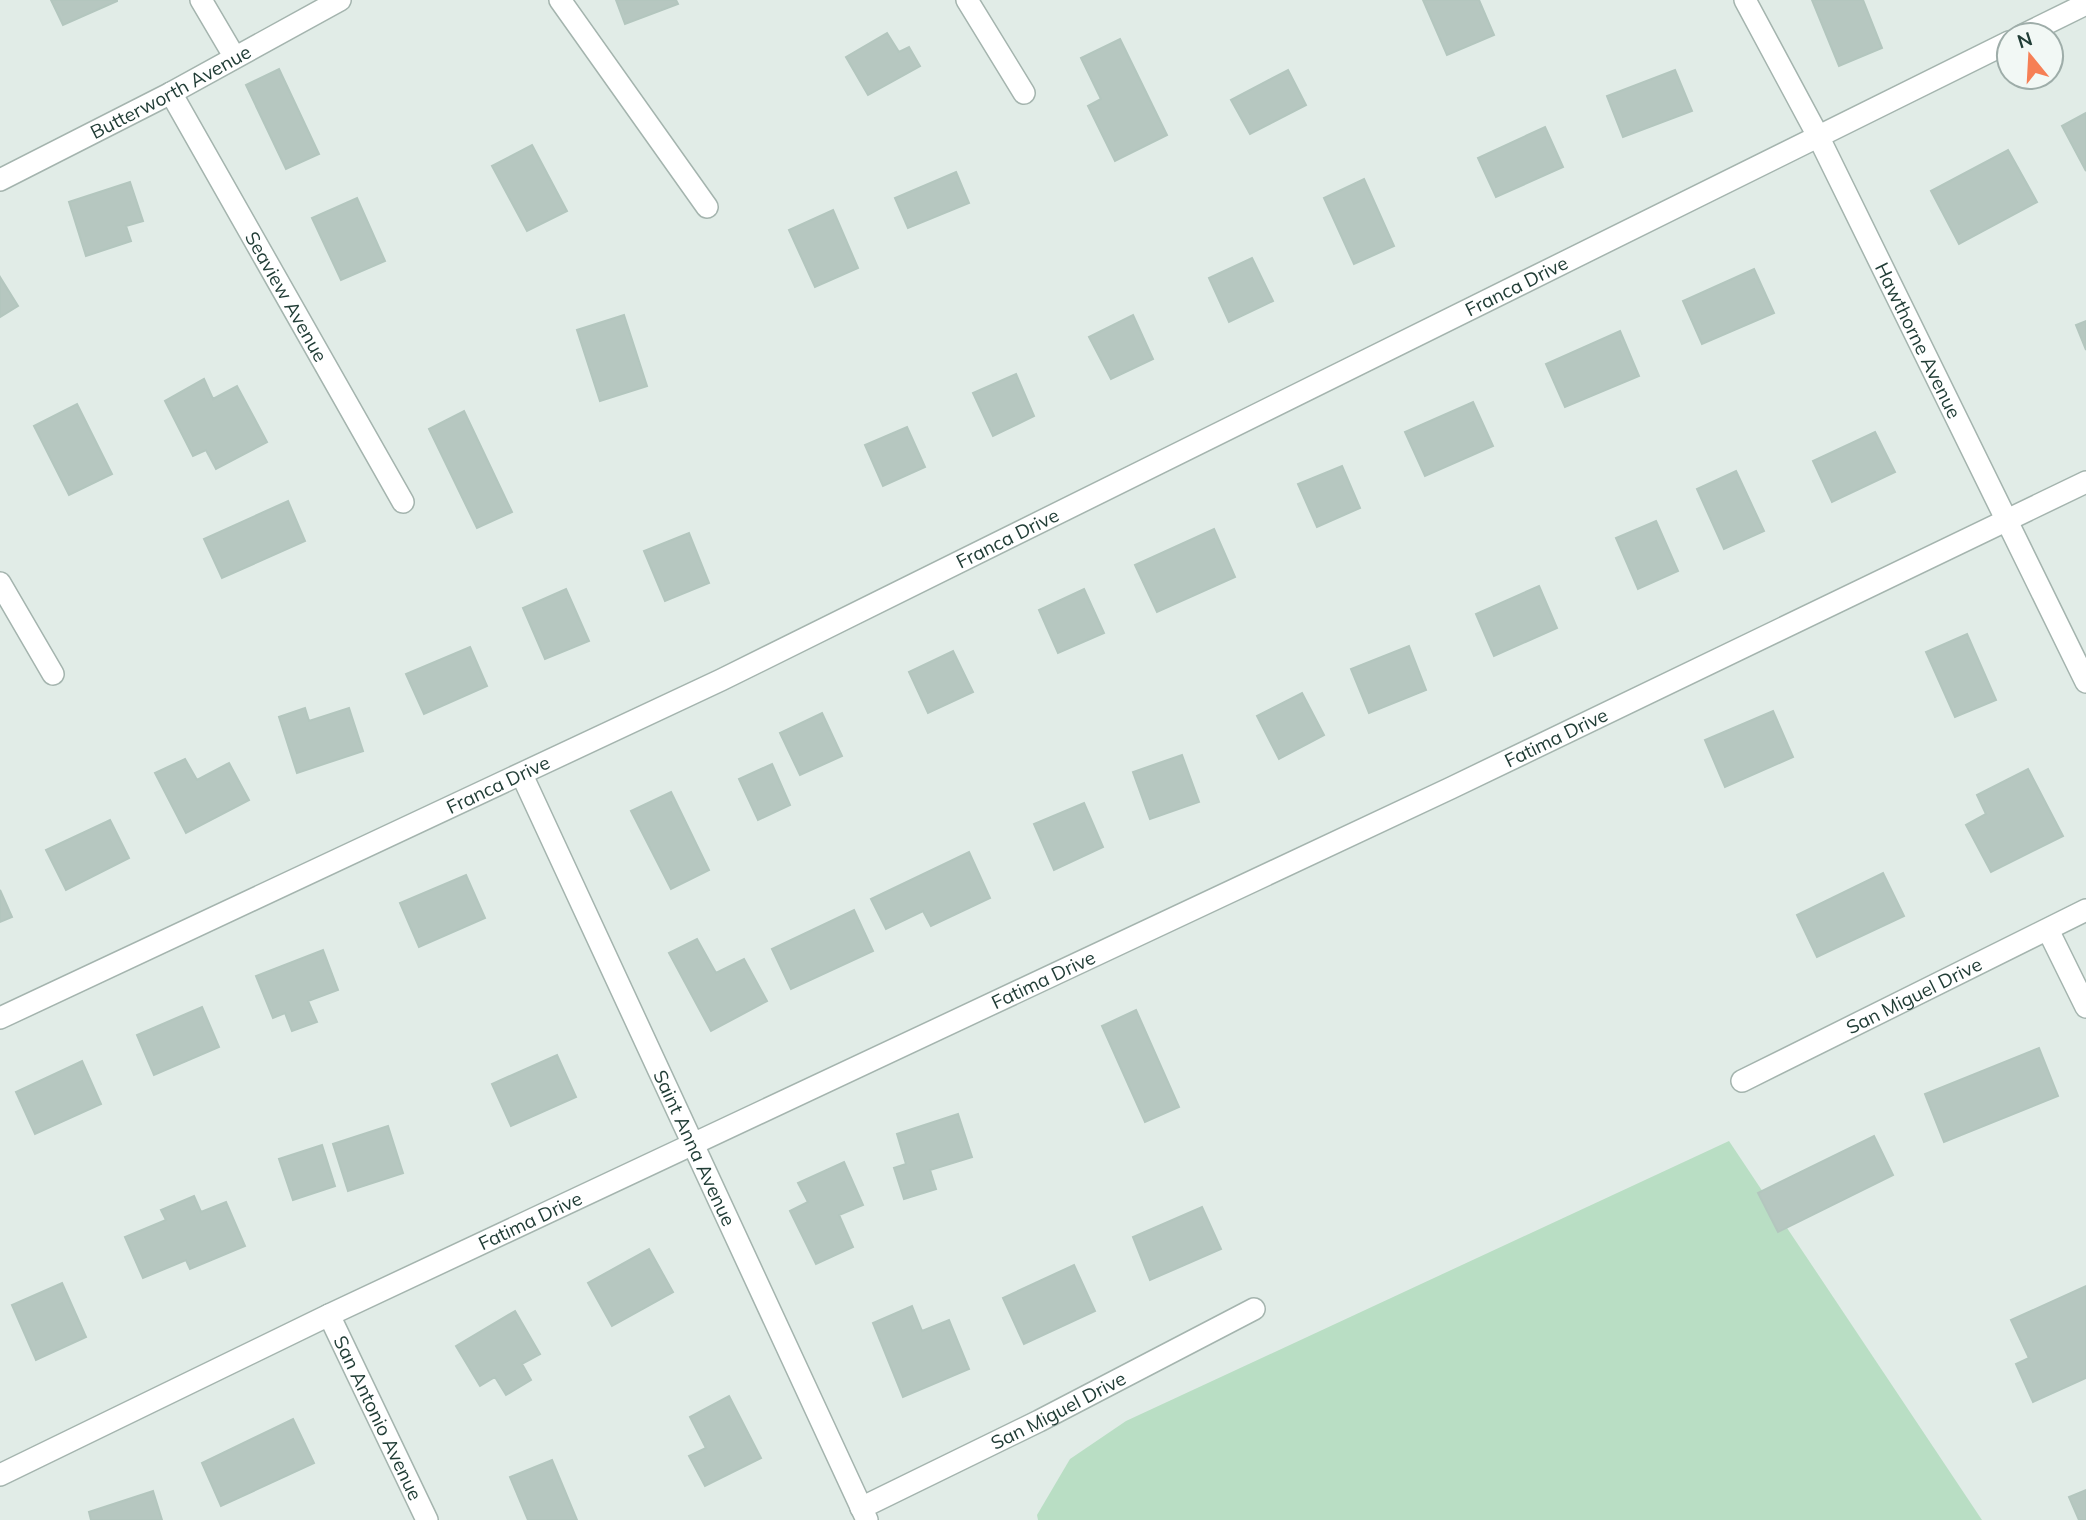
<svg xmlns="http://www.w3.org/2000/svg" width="2086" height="1520" viewBox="0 0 2086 1520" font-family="Mulish,sans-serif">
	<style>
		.green { fill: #b9dec4 }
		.building { fill: #b6c7c0; stroke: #b3c6be; stroke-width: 2 }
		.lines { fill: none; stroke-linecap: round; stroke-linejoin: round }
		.minor-casing { stroke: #a4b4ae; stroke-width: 24 }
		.minor { stroke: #fff; stroke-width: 21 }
		.labels { text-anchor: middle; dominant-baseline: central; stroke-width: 5; stroke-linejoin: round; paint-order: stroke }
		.street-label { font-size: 19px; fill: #213d36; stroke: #f2f8f5 }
	</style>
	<rect width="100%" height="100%" fill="#e1ece7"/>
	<path class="green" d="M1729 1141 1982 1520H1038L1037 1515 1070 1459 1126 1421Z"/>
	<path class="building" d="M51 0H117V1L63 25Z
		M616 0H676L678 4 625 24Z
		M1423 0H1479L1494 35 1447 55Z
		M1812 0H1863L1882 48 1839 66Z
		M887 33 899 52 909 47 920 66 868 95 846 57Z
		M1120 39 1167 135 1115 161 1088 106 1101 99 1081 58Z
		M279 69 319 154 286 169 246 85Z
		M1288 70 1306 105 1250 134 1231 100Z
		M1675 70 1692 111 1623 137 1607 96Z
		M2086 113V171L2062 126Z
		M1545 127 1563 167 1496 197 1478 158Z
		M532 145 567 211 527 231 492 166Z
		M2008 150 2037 202 1959 244 1931 191Z
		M956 172 969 203 908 228 895 198Z
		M1364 179 1394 246 1354 264 1324 198Z
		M130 182 143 221 126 226 131 241 86 256 69 202Z
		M357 198 385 261 341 280 312 218Z
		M833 210 858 268 815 287 789 230Z
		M1252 258 1273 301 1229 322 1209 278Z
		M1754 269 1774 313 1702 344 1683 301Z
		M0 277 18 306 0 317Z
		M624 315 647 386 600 401 577 330Z
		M1133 315 1153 359 1111 379 1089 337Z
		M2086 321V350L2076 325Z
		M1620 331 1639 376 1565 407 1546 364Z
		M1016 374 1034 416 993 436 973 393Z
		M204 379 213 399 237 386 267 442 216 469 206 450 193 456 165 401Z
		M1473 402 1493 446 1425 476 1405 432Z
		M77 404 112 474 69 495 34 426Z
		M464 411 512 512 477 528 429 429Z
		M907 427 925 467 883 486 865 445Z
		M1875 432 1895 472 1832 502 1813 461Z
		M1342 466 1360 508 1317 527 1298 484Z
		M1736 471 1764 531 1724 549 1697 489Z
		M288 501 305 541 222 578 204 539Z
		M1656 521 1678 571 1638 589 1616 538Z
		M1214 529 1235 577 1157 612 1135 565Z
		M689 533 709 583 665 601 644 551Z
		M1539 586 1557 628 1494 656 1476 614Z
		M566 589 589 641 545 659 523 608Z
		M1084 589 1104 633 1058 653 1039 610Z
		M1967 634 1996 700 1955 717 1926 652Z
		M1409 646 1426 690 1369 713 1351 669Z
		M470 647 487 686 424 714 406 674Z
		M953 651 973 692 928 713 909 672Z
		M1302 693 1324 735 1279 759 1257 716Z
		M305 708 309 721 349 708 363 751 297 773 279 717Z
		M1773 711 1793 757 1725 787 1705 740Z
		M822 713 842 756 800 775 780 733Z
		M1182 755 1199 802 1150 819 1133 772Z
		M185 759 197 780 229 763 249 800 186 833 155 773Z
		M772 764 790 805 758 820 739 779Z
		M2028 769 2063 836 1991 872 1966 825 1986 814 1977 795Z
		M671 792 709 870 671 889 631 811Z
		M1084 803 1103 847 1054 870 1034 824Z
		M110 820 129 858 66 890 46 850Z
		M969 852 990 898 931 926 923 911 886 929 871 899Z
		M1883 873 1904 916 1817 957 1797 915Z
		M466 875 485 918 419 947 400 903Z
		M0 890 12 917 0 922Z
		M854 910 873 951 791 989 772 949Z
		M697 939 716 973 744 959 767 1001 711 1031 669 953Z
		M323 950 338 990 308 1001 317 1022 292 1031 285 1013 273 1018 256 976Z
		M202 1007 219 1047 154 1075 137 1035Z
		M1136 1010 1179 1107 1145 1122 1102 1026Z
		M2039 1048 2058 1096 1944 1142 1925 1094Z
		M557 1055 576 1097 511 1126 492 1084Z
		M82 1061 101 1104 35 1134 16 1092Z
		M958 1114 972 1157 930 1170 936 1189 904 1199 894 1168 906 1164 897 1134Z
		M388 1126 403 1173 348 1191 333 1144Z
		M1874 1136 1893 1175 1778 1232 1758 1193Z
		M322 1145 335 1186 293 1200 279 1159Z
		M844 1162 863 1205 839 1215 853 1247 816 1264 790 1211 808 1202 798 1183Z
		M194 1196 201 1212 226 1202 245 1246 190 1269 186 1260 143 1278 125 1237 166 1220 161 1210Z
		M1202 1207 1221 1249 1150 1280 1133 1237Z
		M649 1249 673 1292 612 1326 588 1283Z
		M1074 1265 1095 1311 1024 1344 1003 1298Z
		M62 1283 86 1337 36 1360 12 1305Z
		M2086 1286V1378L2033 1402 2016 1364 2029 1358 2011 1320Z
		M912 1306 922 1331 949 1320 969 1369 903 1397 873 1323Z
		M515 1311 540 1354 522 1364 531 1380 506 1395 495 1377 480 1386 456 1346Z
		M729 1396 761 1458 705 1486 689 1456 706 1448 690 1417Z
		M293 1419 314 1463 221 1506 202 1463Z
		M552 1460 577 1520H528L510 1477Z
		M2086 1490V1520H2079L2069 1497Z
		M153 1491 162 1520H91L89 1512Z"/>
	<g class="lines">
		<defs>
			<g id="minor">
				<path d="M201 0 234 56"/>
				<path d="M560 0 707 207"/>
				<path d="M967 0 1024 93"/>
				<path id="s1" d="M1745 0 1818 136 2086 682"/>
				<path d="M2023 35 2086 4"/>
				<path id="s2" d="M171 93 403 502"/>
				<path id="s3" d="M0 180 171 93 340 0"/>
				<path d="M0 583 53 674"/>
				<path id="s4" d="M522 775 867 1520"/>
				<path d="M2048 930 2086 1007"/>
				<path id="s5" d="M0 1018 721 680 2009 42"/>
				<path id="s6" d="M1742 1081 2086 910"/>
				<path id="s7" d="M329 1315 427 1520"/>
				<path id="s8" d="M0 1475 329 1315 1451 788 2086 482"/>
				<path id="s9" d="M861 1508 1039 1421 1254 1309"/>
			</g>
		</defs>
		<use href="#minor" class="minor-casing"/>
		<use href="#minor" class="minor"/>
	</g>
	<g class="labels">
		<g class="street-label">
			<text stroke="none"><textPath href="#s3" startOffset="192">Butterworth Avenue</textPath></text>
			<text stroke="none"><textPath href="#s5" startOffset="1684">Franca Drive</textPath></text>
			<text stroke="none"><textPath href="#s2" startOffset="234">Seaview Avenue</textPath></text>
			<text stroke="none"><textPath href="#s1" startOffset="382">Hawthorne Avenue</textPath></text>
			<text stroke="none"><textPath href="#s5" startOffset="1116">Franca Drive</textPath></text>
			<text stroke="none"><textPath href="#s8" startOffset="1722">Fatima Drive</textPath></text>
			<text stroke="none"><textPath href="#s5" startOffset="550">Franca Drive</textPath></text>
			<text stroke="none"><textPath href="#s8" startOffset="1155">Fatima Drive</textPath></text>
			<text stroke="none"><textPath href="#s6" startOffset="192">San Miguel Drive</textPath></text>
			<text stroke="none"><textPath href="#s4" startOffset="411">Saint Anna Avenue</textPath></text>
			<text stroke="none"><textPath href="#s8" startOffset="588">Fatima Drive</textPath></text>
			<text stroke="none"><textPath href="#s9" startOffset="220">San Miguel Drive</textPath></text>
			<text stroke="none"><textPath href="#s7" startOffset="114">San Antonio Avenue</textPath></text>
		</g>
	</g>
	<g transform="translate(2030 56) rotate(342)"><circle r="33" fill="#f2f8f5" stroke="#9eada9" stroke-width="2"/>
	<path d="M0-5L12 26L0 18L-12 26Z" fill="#f67f55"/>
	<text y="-10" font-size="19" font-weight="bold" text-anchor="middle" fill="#213d36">N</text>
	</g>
</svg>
